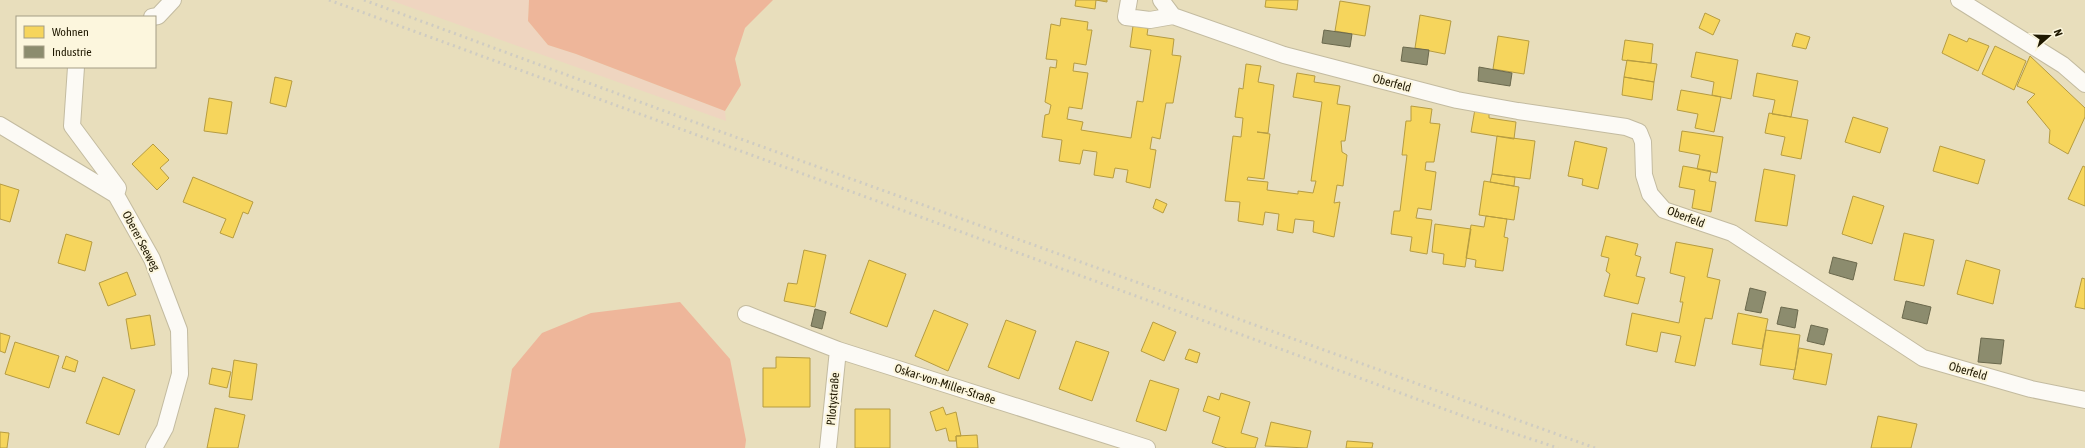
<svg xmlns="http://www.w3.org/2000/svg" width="2085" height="448" viewBox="0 0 2085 448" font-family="'Asap Condensed',sans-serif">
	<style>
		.green { fill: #efd5c0 }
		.forest { fill: #eeb69a }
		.homes { fill: #f6d55c; stroke: #b69c41 }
		.industry { fill: #8c8c6e; stroke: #6b694d }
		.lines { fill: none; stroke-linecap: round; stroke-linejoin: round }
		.minor-casing { stroke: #c3bba0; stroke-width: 18 }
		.minor { stroke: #fcfaf5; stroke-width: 16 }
		.rail { stroke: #cfccc2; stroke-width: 3; stroke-dasharray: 2 4; stroke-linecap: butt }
		.labels { text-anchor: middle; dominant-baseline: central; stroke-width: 4; stroke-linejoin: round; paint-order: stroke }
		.street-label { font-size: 12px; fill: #1f1801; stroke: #fcf6dd }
	</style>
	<rect width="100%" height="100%" fill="#e8debc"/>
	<path class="green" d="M390 0H529L528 21 548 45 576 54 725 111 726 121Z"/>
	<path class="forest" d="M529 0H773L745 28 735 59 741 85 725 111 576 54 548 45 528 21Z
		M680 302 730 359 746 440 745 448H499L512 369 542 333 591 313Z"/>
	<path class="homes" d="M1076 0H1107V2L1096 0 1095 9 1075 6Z
		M1266 0H1298L1297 10 1265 7Z
		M1340 1 1370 6 1365 36 1335 31Z
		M1705 13 1720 20 1713 35 1699 28Z
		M1420 15 1451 21 1445 54 1415 48Z
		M1061 18 1088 22 1087 30H1092L1086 65 1074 63 1073 71 1088 73 1082 109 1069 107 1067 119 1083 122 1081 130 1131 138 1137 101 1143 102 1151 50 1130 47 1133 26 1148 28 1147 35 1174 39 1172 55 1181 56 1173 103H1166L1160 139 1152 137 1150 149 1156 150 1150 188 1126 182 1128 170 1115 168 1113 178 1094 175 1097 152 1083 150 1080 164 1059 161 1062 140 1042 137 1045 115 1049 114 1051 105 1045 102 1050 67 1056 68 1057 60 1046 59 1051 24 1060 26Z
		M1796 33 1810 37 1806 49 1792 46Z
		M1949 34 1967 42 1969 38 1989 46 1978 71 1942 53Z
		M1498 36 1529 41 1524 74 1493 69Z
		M1625 40 1653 44 1651 63 1622 60Z
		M1995 46 2026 61 2014 90 1982 74Z
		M1696 52 1738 60 1731 99 1712 95 1714 82 1691 77Z
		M2030 56 2085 108V117L2068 154 2049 143 2050 130 2027 102 2035 94 2017 86Z
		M1627 60 1657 64 1654 82 1624 77Z
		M1246 64 1261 66 1258 82 1274 85 1268 133 1257 132 1270 134 1264 179 1248 177 1247 180 1268 182 1267 190 1298 194V191L1313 193 1316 181H1311L1322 102 1293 97 1297 73 1315 76 1314 82 1340 86 1337 104 1350 106 1345 141H1341L1342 152 1347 155 1343 186 1337 185 1334 203 1340 202 1334 237 1313 232 1314 221 1295 219 1293 233 1277 230 1279 214 1265 212 1263 225 1238 221 1240 202 1225 201 1233 136 1241 137 1243 118 1235 117 1239 88 1243 89Z
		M1757 73 1798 81 1791 117 1772 114 1775 100 1753 96Z
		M275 77 292 81 286 107 270 103Z
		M1624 77 1654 82 1652 100 1622 95Z
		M1681 90 1721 97 1714 132 1695 128 1698 114 1677 110Z
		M209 98 232 102 227 134 204 131Z
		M1411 106 1432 109 1430 123 1440 124 1434 162H1426L1425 170 1436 172 1431 210 1418 208 1416 218 1432 220 1427 254 1410 251 1412 237 1391 234 1394 211H1400L1407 155H1402L1406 121H1411Z
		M1475 109 1489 111V118L1516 122 1514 139 1471 132Z
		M1769 113 1808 120 1801 159 1781 155 1785 137 1765 133Z
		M1853 117 1888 128 1880 153 1845 142Z
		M1682 131 1723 137 1717 173 1697 169 1700 155 1679 151Z
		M1497 136 1535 141 1530 179 1492 174Z
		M1575 141 1607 148 1598 189 1582 185 1583 179 1568 176Z
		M153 144 169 160 160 168 169 178 157 190 132 164Z
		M1940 146 1985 160 1978 184 1933 171Z
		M1683 166 1711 171 1709 181 1716 182 1711 212 1692 208 1695 190 1679 187Z
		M2083 166 2085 167V206L2068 199Z
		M1764 169 1795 175 1787 226 1755 221Z
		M1492 174 1515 177 1514 186 1490 182Z
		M193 177 253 202 248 214 243 212 233 238 220 233 226 219 183 202Z
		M1484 181 1519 187 1514 220 1479 215Z
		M0 184 19 190 10 222 0 219Z
		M1853 196 1884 206 1872 244 1842 234Z
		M1156 199 1167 204 1163 213 1153 208Z
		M1486 216 1507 219 1504 237 1508 238 1503 271 1475 267 1476 260 1466 258 1471 225 1484 227Z
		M1435 224 1471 229 1465 267 1443 264 1444 254 1432 252Z
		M1904 233 1934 240 1924 286 1894 280Z
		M66 234 92 242 85 271 58 263Z
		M1606 236 1638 244 1635 255 1641 257 1636 276 1645 278 1638 304 1604 296 1610 274 1606 271 1609 258 1601 256Z
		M1676 242 1713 249 1707 277 1720 280 1712 319 1705 318 1695 366 1675 362 1681 336 1661 332 1657 352 1626 345 1632 313 1679 323 1683 302H1680L1685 277 1670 273Z
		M804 250 826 255 815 307 784 301 788 283 797 284Z
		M869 260 906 274 887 327 850 313Z
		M1966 260 2000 270 1993 304 1957 294Z
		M127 272 136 295 108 306 99 283Z
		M2082 278 2085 279V309L2075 307Z
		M934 310 968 324 948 371 915 356Z
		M1738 313 1768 319 1762 349 1732 344Z
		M150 315 155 345 131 349 126 319Z
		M1006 320 1036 331 1019 379 988 367Z
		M1153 322 1176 332 1164 361 1141 351Z
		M1766 330 1800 335 1795 370 1760 365Z
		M0 333 10 336 5 353 0 351Z
		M1076 341 1109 352 1092 401 1059 389Z
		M15 342 59 356 49 388 5 374Z
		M1799 348 1832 354 1826 385 1793 379Z
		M1189 349 1200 353 1197 363 1185 359Z
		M66 356 78 361 75 372 62 368Z
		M776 357 810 358V407H763V368H776Z
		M234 360 257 364 252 400 229 397Z
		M212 368 231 372 227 388 209 384Z
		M103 377 135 390 119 435 86 423Z
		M1150 380 1179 389 1166 431 1136 421Z
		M1221 393 1250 402 1241 433 1258 438 1255 448H1227L1212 443 1220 417 1203 411 1208 396 1219 400Z
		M943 407 946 415 956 412 961 436H956V441H949L946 428 936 431 930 412Z
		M215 408 245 415 238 448H207Z
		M855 409H890V448H855Z
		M1878 416 1917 424 1911 448H1871Z
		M1271 422 1311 431 1307 448 1265 446Z
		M0 432 9 433 7 448H0Z
		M977 435 978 448H957L956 436Z
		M1347 441 1373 443 1372 448H1346Z"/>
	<path class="industry" d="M1324 30 1352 34 1350 47 1322 43Z
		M1403 47 1429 50 1427 65 1401 61Z
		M1479 67 1512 73 1510 86 1478 81Z
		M1833 257 1857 263 1853 280 1829 273Z
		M1750 288 1766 292 1761 313 1745 310Z
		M1906 301 1931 307 1927 324 1902 318Z
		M1781 307 1798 310 1795 328 1777 324Z
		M815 309 826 312 822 329 811 326Z
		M1811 325 1828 329 1824 345 1807 341Z
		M1981 338 2004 340 2001 364 1978 362Z"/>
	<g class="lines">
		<defs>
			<path id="minor" d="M1129 0 1126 17 1150 20 1173 16 1284 55 1457 100 1518 111 1626 127 1639 132 1643 142 1644 175 1650 194 1664 210 1732 233 1923 358 2031 389 2085 400
				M1161 0 1173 16
				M1959 0 2063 65 2085 84
				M152 17 158 16 173 0
				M76 67 72 126 118 188 116 195 152 259 179 330 180 374 165 428 154 448
				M0 125 116 195
				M746 314 838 350 1147 448
				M828 448 838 350"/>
		</defs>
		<use href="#minor" class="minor-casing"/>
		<use href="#minor" class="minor"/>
		<path class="rail" d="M329 0 1474 420 1558 448
			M364 0 716 130 1595 448"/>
	</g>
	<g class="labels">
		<g class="street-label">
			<text transform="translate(1392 83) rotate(15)">Oberfeld</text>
			<text transform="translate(1686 217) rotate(21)">Oberfeld</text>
			<text transform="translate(141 241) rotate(62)">Oberer Seeweg</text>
			<text transform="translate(1968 371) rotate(16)">Oberfeld</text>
			<text transform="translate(945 384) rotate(18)">Oskar-von-Miller-Straße</text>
			<text transform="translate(833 399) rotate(-85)">Pilotystraße</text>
		</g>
	</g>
	<rect x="16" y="16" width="140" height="52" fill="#fcf6dd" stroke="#a49d85"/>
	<rect x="24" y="26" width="20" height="12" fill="#f6d55c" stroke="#a49d85"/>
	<text x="52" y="36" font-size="12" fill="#1f1801">Wohnen</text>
	<rect x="24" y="46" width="20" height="12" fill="#8c8c6e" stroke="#a49d85"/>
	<text x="52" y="56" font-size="12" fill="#1f1801">Industrie</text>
	<g transform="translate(2049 36) rotate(70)" stroke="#fcf6dd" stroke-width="3" paint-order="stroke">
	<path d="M0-3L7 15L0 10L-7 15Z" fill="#1f1801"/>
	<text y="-6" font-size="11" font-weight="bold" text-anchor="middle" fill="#1f1801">N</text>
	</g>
</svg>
